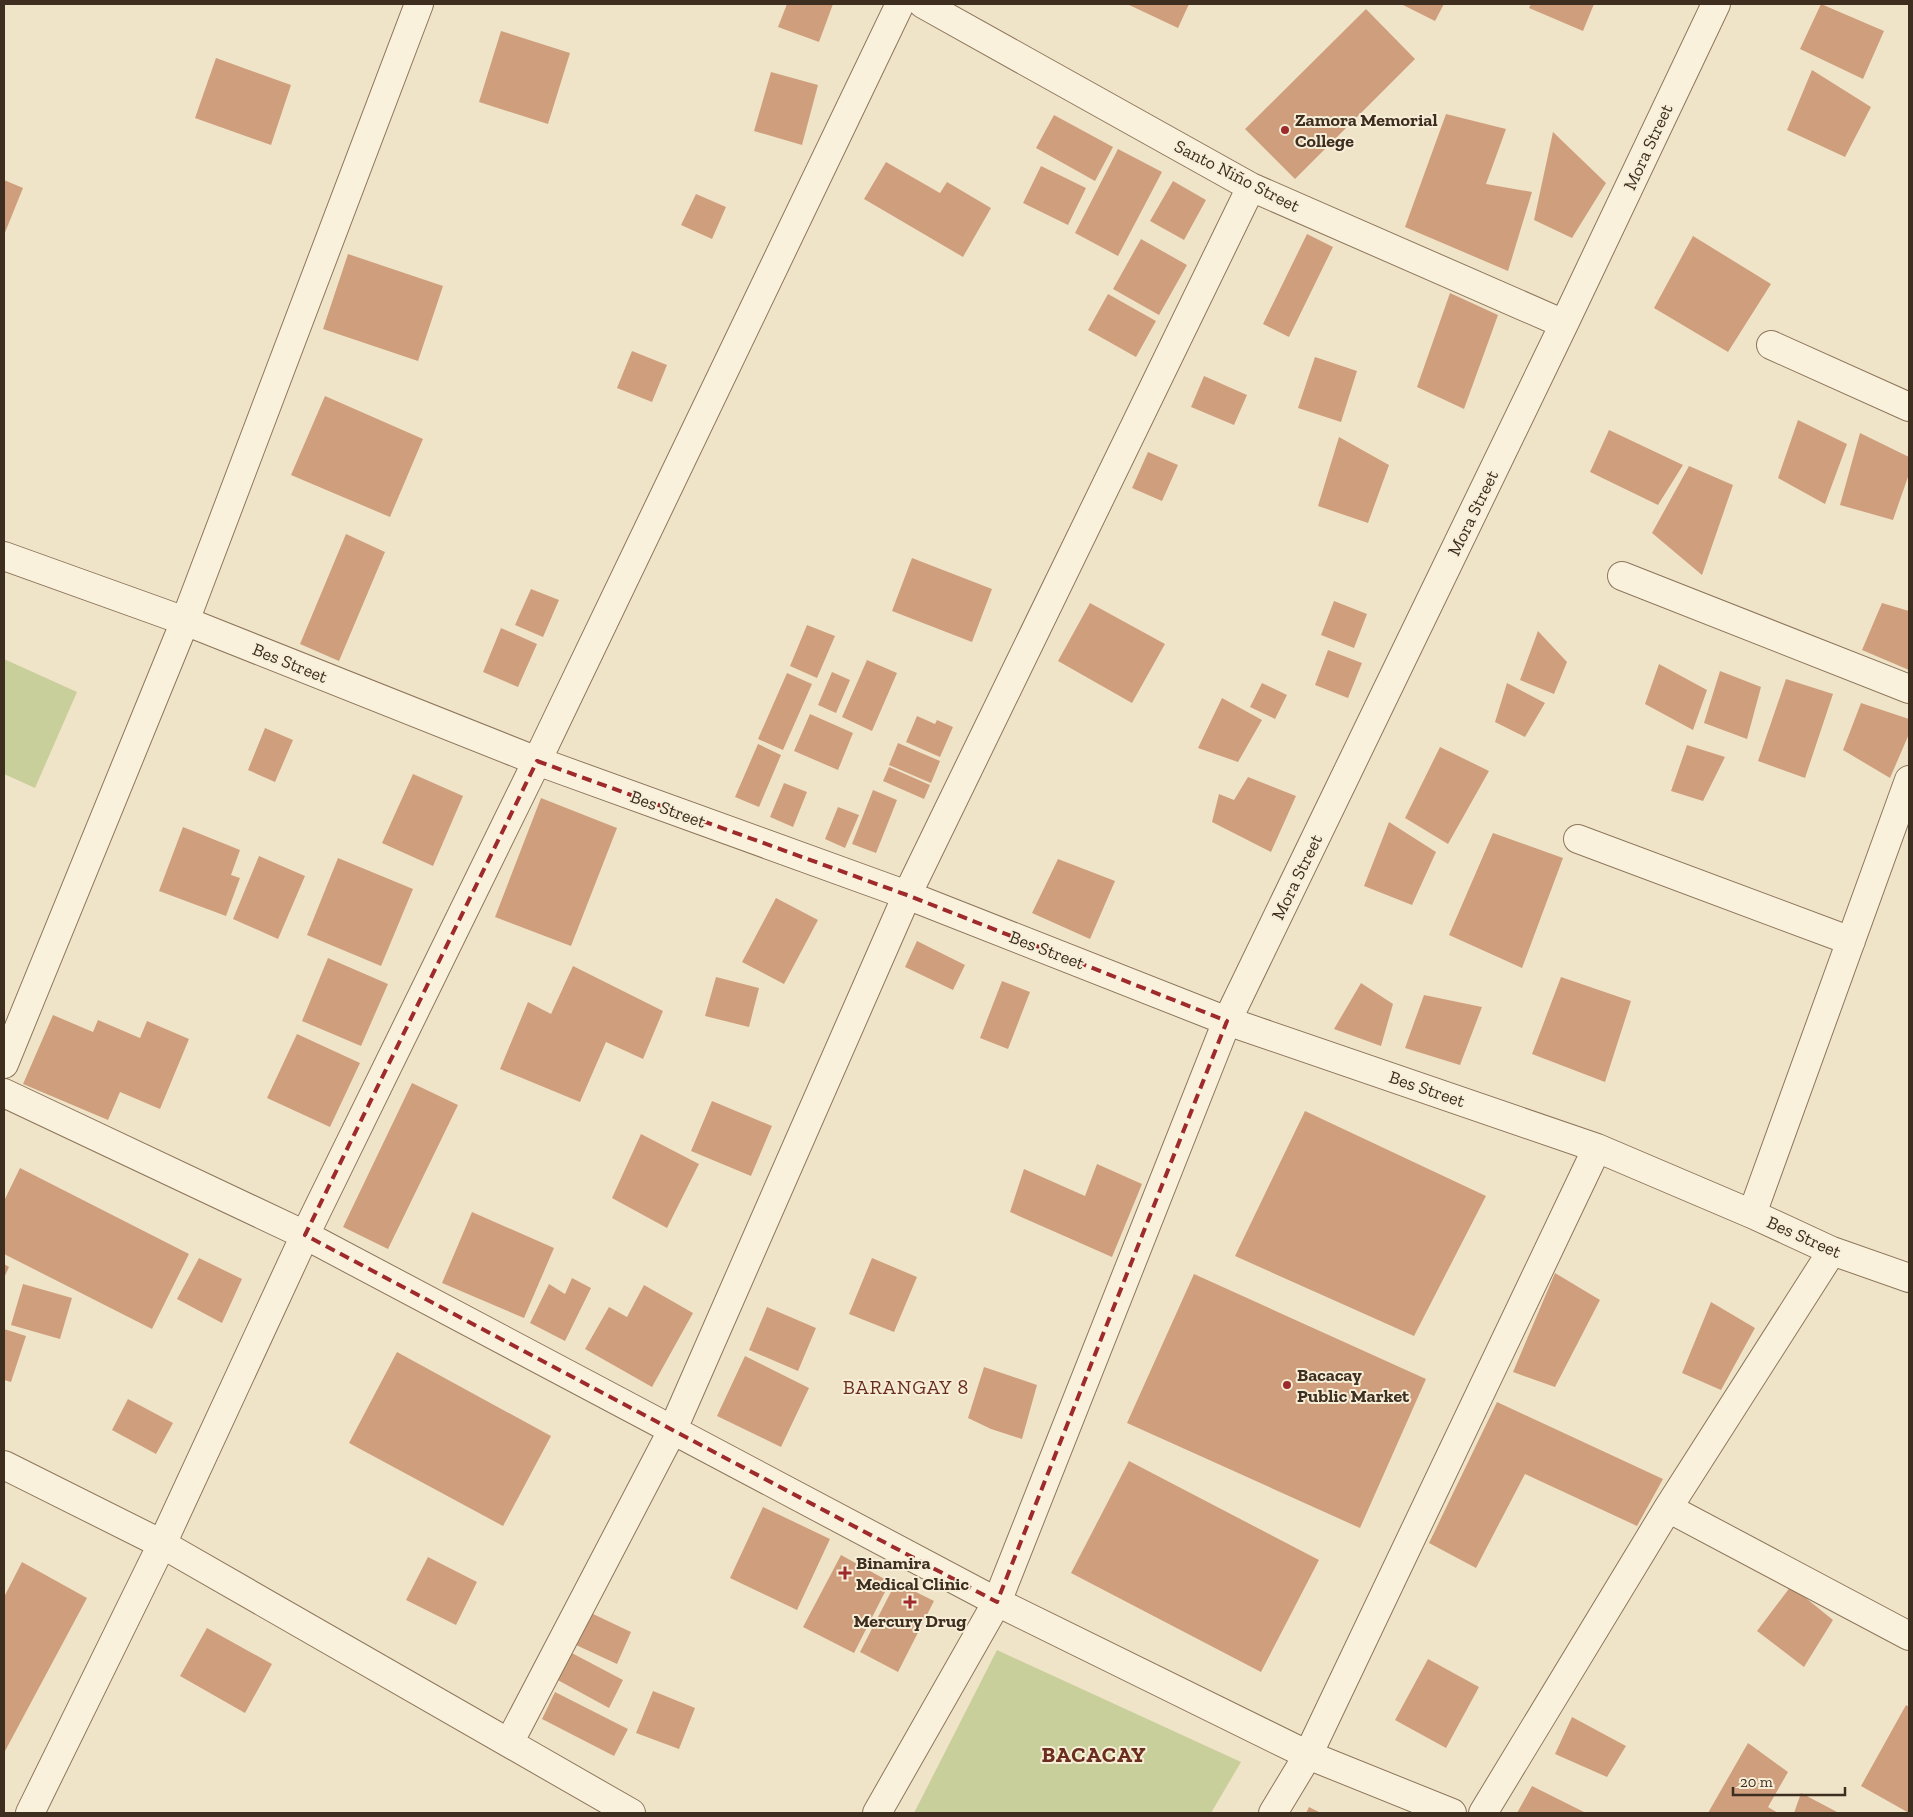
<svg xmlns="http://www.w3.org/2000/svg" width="1913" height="1817" viewBox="0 0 1913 1817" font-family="'Zilla Slab',serif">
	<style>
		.green { fill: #c9cf9b }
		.building { fill: #cf9f7d }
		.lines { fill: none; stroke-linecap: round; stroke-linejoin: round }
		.minor-casing { stroke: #8d765c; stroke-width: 30 }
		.minor { stroke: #faf1dc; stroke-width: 28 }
		.marked { fill: none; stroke: #9e2a2b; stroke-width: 4; stroke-dasharray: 10 6; stroke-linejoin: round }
		.poi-dot { fill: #9e2a2b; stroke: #f7eed8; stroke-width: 2 }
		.labels { text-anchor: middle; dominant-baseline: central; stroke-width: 4; stroke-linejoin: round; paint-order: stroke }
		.poi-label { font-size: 18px; font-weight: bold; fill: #3d2e20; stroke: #f7eed8; text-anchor: start }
		.street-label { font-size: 18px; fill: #3d2e20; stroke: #f7eed8 }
		.quarter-label { font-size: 20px; letter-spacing: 1px; fill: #6b2e1e; stroke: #f7eed8 }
		.district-label { font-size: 22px; font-weight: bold; letter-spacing: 1px; fill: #6b2e1e; stroke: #f7eed8 }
	</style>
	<rect width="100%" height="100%" fill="#f0e4c8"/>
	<path class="green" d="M4 659 77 692 35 788 4 774Z
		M997 1650 1241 1762 1211 1813H914Z"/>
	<path class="building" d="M787 4H833L819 42 778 27Z
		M1127 4H1189L1178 28Z
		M1401 4H1444L1435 21Z
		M1531 4H1594L1583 31 1529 8Z
		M1821 4 1884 31 1863 79 1800 49Z
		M1366 9 1415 59 1295 179 1245 129Z
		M501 31 570 53 548 124 479 102Z
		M216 58 291 85 271 145 195 118Z
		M1812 70 1871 107 1845 157 1787 130Z
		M771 72 818 85 802 145 754 131Z
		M1446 114 1506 129 1486 184 1532 192 1508 271 1405 227Z
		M1054 115 1113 147 1095 181 1036 148Z
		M1553 132 1606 183 1572 238 1534 220Z
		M1118 149 1162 172 1118 256 1075 233Z
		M886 162 940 193 947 182 991 208 963 257 864 199Z
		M1041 166 1086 188 1068 225 1023 203Z
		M4 180 23 188 4 235Z
		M1173 181 1206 200 1184 240 1150 221Z
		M696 194 726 207 712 239 681 225Z
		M1307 234 1333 247 1289 337 1263 324Z
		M1693 236 1771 284 1728 352 1654 308Z
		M1141 239 1187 265 1159 315 1113 289Z
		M348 254 443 286 418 361 323 329Z
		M1450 293 1498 315 1464 409 1417 387Z
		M1108 294 1156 321 1136 357 1088 330Z
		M632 351 667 365 652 402 617 388Z
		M1315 357 1357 371 1341 422 1298 408Z
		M1204 376 1247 395 1234 425 1191 407Z
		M325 396 423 439 390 517 291 475Z
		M1798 420 1847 444 1825 504 1778 478Z
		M1609 430 1683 465 1658 505 1590 472Z
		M1860 433 1909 457V474L1893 520 1840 505Z
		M1339 437 1389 465 1368 523 1318 506Z
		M1148 452 1178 465 1162 501 1132 488Z
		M1689 466 1733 485 1702 575 1652 533Z
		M346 534 385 552 339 661 300 644Z
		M912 558 992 589 972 642 892 611Z
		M531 589 559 600 543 637 515 625Z
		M1334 601 1367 614 1354 648 1321 635Z
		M1090 603 1165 644 1132 703 1058 661Z
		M1882 603 1909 611V670L1862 650Z
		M807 625 835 636 817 678 790 666Z
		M501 628 537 644 518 687 483 672Z
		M1538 631 1567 662 1554 694 1520 680Z
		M1328 650 1362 663 1348 698 1315 685Z
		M867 660 897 673 872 731 842 717Z
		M1659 664 1707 690 1693 730 1645 704Z
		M1720 671 1761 687 1747 739 1704 723Z
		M832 672 850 680 836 713 818 705Z
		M787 673 812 684 783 750 758 739Z
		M1786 679 1833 694 1805 778 1758 761Z
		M1262 683 1287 695 1275 719 1250 707Z
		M1507 683 1545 703 1525 737 1495 722Z
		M1222 698 1262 720 1238 762 1198 748Z
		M1861 703 1909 719V734L1890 778 1843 750Z
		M810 714 853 733 838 770 794 751Z
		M917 716 935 724 937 720 953 727 940 757 906 742Z
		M265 728 293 740 275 782 248 770Z
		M898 743 940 761 931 783 889 765Z
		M758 744 781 755 759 807 735 797Z
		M1687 745 1725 757 1703 801 1671 791Z
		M1440 747 1489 771 1448 844 1405 818Z
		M889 767 930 785 924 799 883 781Z
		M413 774 463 796 433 866 382 843Z
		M1248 777 1296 796 1271 852 1212 822 1219 794 1234 800Z
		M784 783 807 792 793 827 770 817Z
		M873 790 897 800 876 853 852 844Z
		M541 798 617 828 571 946 495 917Z
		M838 807 859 815 845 848 825 839Z
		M1389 822 1436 852 1412 905 1364 886Z
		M183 827 240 850 231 875 240 878 226 916 159 891Z
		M1493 833 1563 858 1522 968 1449 935Z
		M259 856 305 876 278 939 233 919Z
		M338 858 413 889 381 966 307 935Z
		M1058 859 1115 881 1090 939 1032 913Z
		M776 898 818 920 784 984 742 962Z
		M917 941 965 965 953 990 905 967Z
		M328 958 388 984 361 1046 302 1021Z
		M573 966 663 1011 643 1059 606 1042 580 1102 500 1069 528 1002 551 1014Z
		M716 977 759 988 749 1027 705 1016Z
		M1561 977 1631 1001 1605 1082 1532 1054Z
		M1002 981 1030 992 1008 1049 980 1038Z
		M1361 983 1393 1004 1381 1046 1334 1029Z
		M1424 995 1482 1007 1460 1065 1405 1048Z
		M53 1015 93 1032 98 1020 140 1038 147 1021 189 1039 160 1109 120 1092 108 1120 23 1084Z
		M297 1034 360 1063 330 1127 267 1098Z
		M412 1083 458 1105 388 1249 343 1227Z
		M712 1101 772 1126 751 1176 691 1151Z
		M1305 1111 1486 1196 1414 1336 1235 1256Z
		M641 1134 699 1164 667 1228 612 1198Z
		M1097 1164 1142 1184 1112 1257 1010 1212 1024 1169 1085 1196Z
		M20 1168 189 1254 152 1329 4 1254V1201Z
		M472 1212 554 1248 524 1318 442 1283Z
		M199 1258 242 1279 222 1323 177 1299Z
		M872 1258 917 1277 894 1332 849 1314Z
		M4 1264 9 1267 4 1278Z
		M1555 1273 1600 1300 1555 1387 1513 1372Z
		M1194 1274 1426 1379 1360 1528 1127 1423Z
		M572 1278 591 1288 565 1341 530 1323 549 1284 565 1294Z
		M23 1284 72 1298 60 1339 11 1325Z
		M644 1285 693 1313 652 1387 585 1349 609 1307 627 1317Z
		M1711 1302 1755 1328 1721 1390 1682 1373Z
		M767 1307 816 1328 798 1371 749 1350Z
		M4 1329 26 1336 11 1382 4 1380Z
		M397 1352 551 1436 503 1526 349 1443Z
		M745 1356 809 1388 781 1447 717 1416Z
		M984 1367 1037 1385 1022 1439 991 1429 968 1418Z
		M128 1399 173 1423 156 1454 112 1430Z
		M1497 1402 1663 1479 1637 1526 1525 1474 1476 1568 1429 1543Z
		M1129 1461 1319 1560 1261 1672 1071 1573Z
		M763 1507 830 1539 797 1610 730 1578Z
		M841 1555 890 1582 854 1653 803 1627Z
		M428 1557 477 1582 456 1625 406 1600Z
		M22 1562 87 1598 4 1753V1597Z
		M896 1582 934 1601 898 1672 860 1652Z
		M1791 1586 1833 1620 1804 1667 1757 1631Z
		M591 1613 631 1632 617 1664 576 1645Z
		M207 1628 272 1664 245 1713 180 1676Z
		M568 1651 623 1680 609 1708 554 1678Z
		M1428 1659 1479 1687 1446 1748 1395 1720Z
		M653 1691 695 1708 679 1749 636 1733Z
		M555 1692 628 1729 614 1756 542 1719Z
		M1906 1705 1909 1707V1813L1861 1786Z
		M1572 1717 1626 1746 1607 1777 1555 1754Z
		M1748 1743 1788 1772 1768 1807 1778 1813H1708Z
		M1532 1786 1586 1813H1517Z
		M1801 1793 1839 1813H1794Z
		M1309 1807 1321 1813H1306Z"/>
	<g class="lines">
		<defs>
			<path id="minor" d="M923 4 1251 187 1564 324
				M1771 345 1909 407
				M4 556 185 621 537 761 907 895 1227 1021 1597 1148 1752 1214 1832 1251 1909 1278
				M1622 576 1909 689
				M1578 839 1851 941
				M4 1064 185 621 419 4
				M4 1093 305 1235 997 1602 1308 1755 1452 1813
				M1752 1214 1909 780
				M4 1465 162 1544 631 1813
				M1668 1508 1909 1636
				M509 1743 673 1429 907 895 1251 187
				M30 1813 162 1544 305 1235 537 761 900 4
				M877 1813 997 1602 1227 1021 1564 324 1716 4
				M1273 1813 1308 1755 1597 1148
				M1483 1813 1668 1508 1832 1251"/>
		</defs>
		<use href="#minor" class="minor-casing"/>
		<use href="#minor" class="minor"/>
	</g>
	<path class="marked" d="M537 761 907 895 1227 1021 997 1602 305 1235Z"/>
	<g class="poi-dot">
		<circle cx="1285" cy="130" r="5"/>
		<circle cx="1287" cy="1385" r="5"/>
		<path d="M842.5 1565.5h5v5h5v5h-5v5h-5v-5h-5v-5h5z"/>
		<path d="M907.5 1594.5h5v5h5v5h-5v5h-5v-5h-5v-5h5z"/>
	</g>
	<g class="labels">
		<g class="poi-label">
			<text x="1295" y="120">Zamora Memorial<tspan x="1295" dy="21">College</tspan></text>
			<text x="1297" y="1375">Bacacay<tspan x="1297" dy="21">Public Market</tspan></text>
			<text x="856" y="1563">Binamira<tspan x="856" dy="21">Medical Clinic</tspan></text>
			<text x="910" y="1621" text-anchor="middle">Mercury Drug</text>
		</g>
		<g class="street-label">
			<text transform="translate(1648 147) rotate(-65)">Mora Street</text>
			<text transform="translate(1237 176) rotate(27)">Santo Niño Street</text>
			<text transform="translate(1473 513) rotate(-64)">Mora Street</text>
			<text transform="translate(290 663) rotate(22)">Bes Street</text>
			<text transform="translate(668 809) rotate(20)">Bes Street</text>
			<text transform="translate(1297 877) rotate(-64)">Mora Street</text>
			<text transform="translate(1047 950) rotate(21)">Bes Street</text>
			<text transform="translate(1427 1089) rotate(19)">Bes Street</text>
			<text transform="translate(1804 1237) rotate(24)">Bes Street</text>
		</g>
		<g class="quarter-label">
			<text x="906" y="1387">BARANGAY 8</text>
		</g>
		<g class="district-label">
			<text x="1094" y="1754">BACACAY</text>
		</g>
	</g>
	<rect width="1913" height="1817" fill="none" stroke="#3d2e20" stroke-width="10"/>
	<path d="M1733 1787v8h112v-8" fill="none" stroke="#3d2e20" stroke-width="2.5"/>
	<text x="1740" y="1787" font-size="15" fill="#3d2e20" stroke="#f7eed8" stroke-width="4" paint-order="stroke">20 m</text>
</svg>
